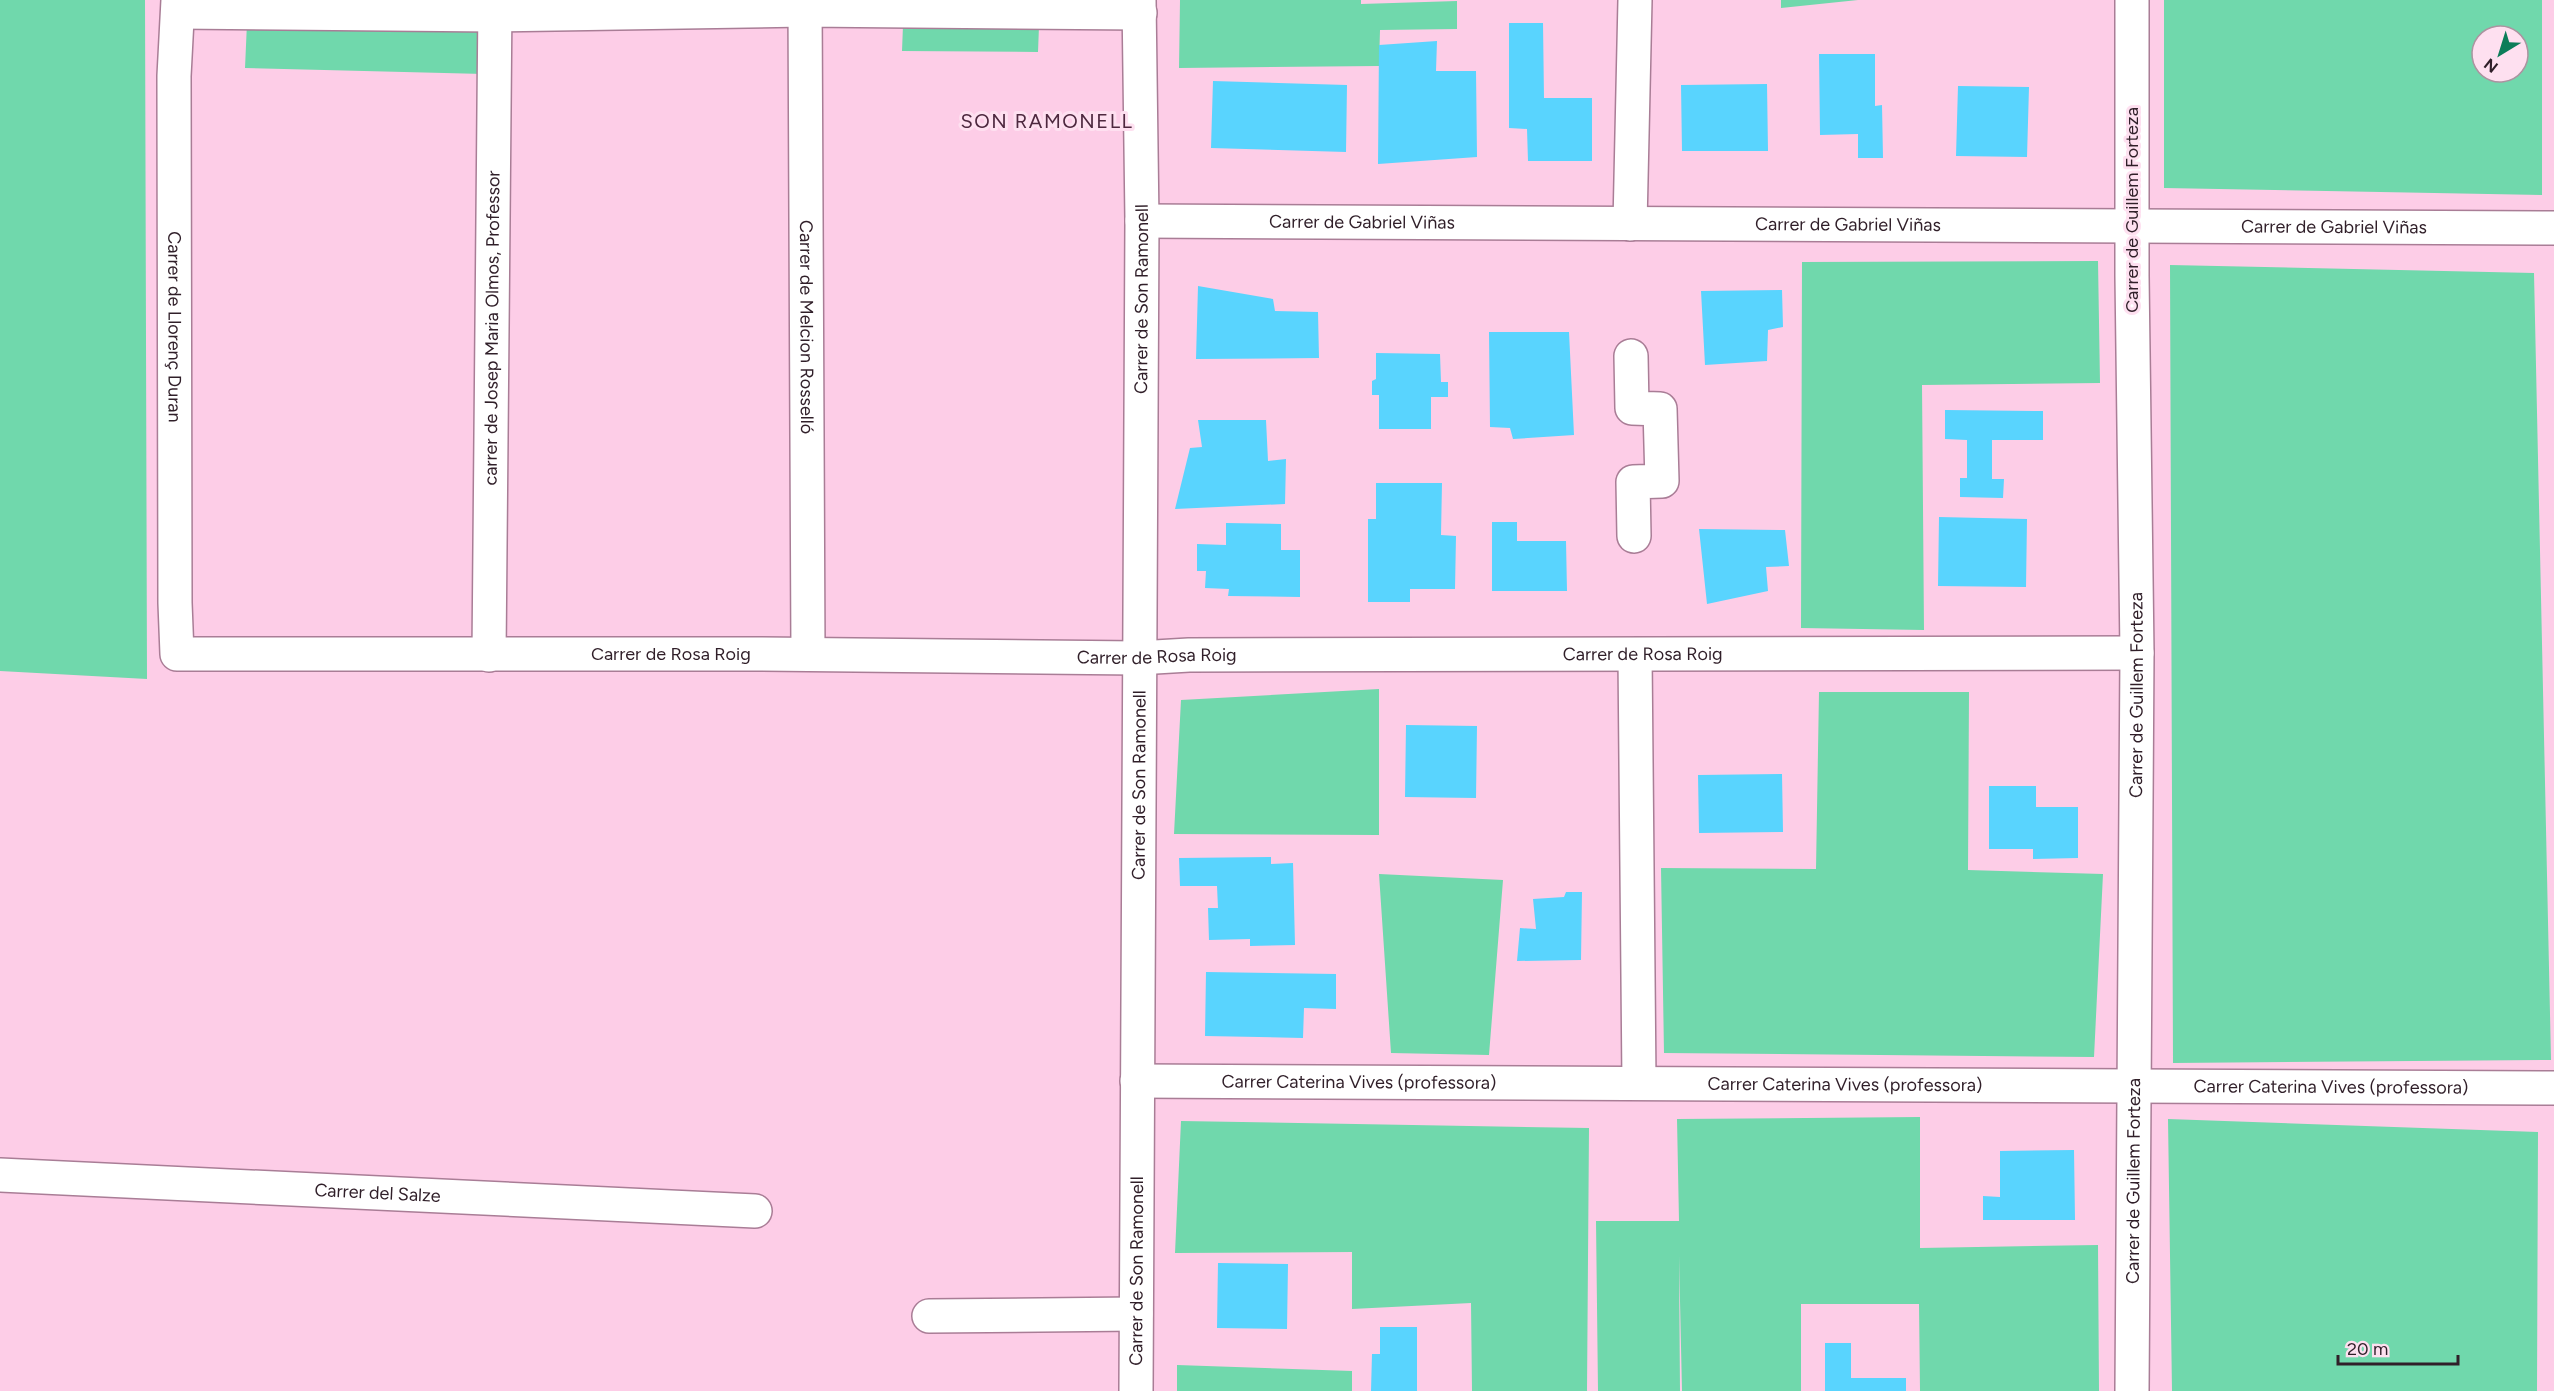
<svg xmlns="http://www.w3.org/2000/svg" width="2554" height="1391" viewBox="0 0 2554 1391" font-family="Figtree,sans-serif">
	<style>
		.green { fill: #70d8ac; fill-rule: evenodd }
		.building { fill: #59d4fe }
		.lines { fill: none; stroke-linecap: round; stroke-linejoin: round }
		.minor-casing { stroke: #a97d96; stroke-width: 36 }
		.minor { stroke: #fff; stroke-width: 33 }
		.labels { text-anchor: middle; dominant-baseline: central; stroke-width: 6; stroke-linejoin: round; paint-order: stroke }
		.street-label { font-size: 18px; fill: #301f29; stroke: #fee0f0 }
		.neighbourhood-label { font-size: 20px; letter-spacing: 1.5px; fill: #4e283f; stroke: #fee0f0 }
	</style>
	<rect width="100%" height="100%" fill="#fdcde7"/>
	<path class="green" d="M0 0H145L147 679 0 671Z
		M248 0H483L484 74 245 68Z
		M904 0H1040L1038 52 902 51Z
		M1180 0H1361V4L1457 1V29L1380 30 1379 66 1179 68Z
		M1781 0H1858L1781 8Z
		M2164 0H2542V195L2164 188ZM2482 36H2518V72H2482Z
		M2098 261 2100 383 1922 385 1924 630 1801 628 1802 262Z
		M2170 265 2534 273 2551 1060 2173 1063Z
		M1379 689V835L1174 834 1181 700Z
		M1819 692H1969L1968 870 2103 874 2094 1057 1664 1053 1661 868 1816 869Z
		M1379 874 1503 880 1489 1055 1391 1053Z
		M1920 1117V1248L2098 1245 2099 1391H1920L1919 1304H1801V1391H1682L1679 1256 1680 1391H1598L1596 1221H1679L1677 1119Z
		M2168 1119 2538 1132 2537 1391H2172Z
		M1181 1121 1589 1128 1587 1391H1472L1471 1303 1352 1309V1252L1175 1253Z
		M1177 1365 1352 1371V1391H1177Z"/>
	<path class="building" d="M1509 23H1543L1544 98H1592V161H1528L1527 129 1509 128Z
		M1437 41 1436 71H1476L1477 157 1378 164 1379 45Z
		M1819 54H1875V106L1882 105 1883 158H1858V134L1820 135Z
		M1213 81 1347 85 1346 152 1211 148Z
		M1767 84 1768 151H1682L1681 85Z
		M1958 86 2029 87 2027 157 1956 156Z
		M1198 286 1273 299 1275 311 1318 312 1319 358 1196 359Z
		M1782 290 1783 327 1768 330 1767 361 1705 365 1701 291Z
		M1489 332H1569L1574 435 1513 439 1510 428 1490 427Z
		M1376 353 1440 354 1441 382H1448V397H1431V429H1379V395H1372V381L1376 379Z
		M1945 410 2043 411V440H1992V479H2004L2003 498 1960 497V478H1967V440L1945 439Z
		M1198 420H1266L1268 461 1286 459 1285 504 1175 509 1190 448 1202 447Z
		M1376 483H1442L1441 535 1456 536 1455 589H1410V602H1368V519H1376Z
		M1939 517 2027 519 2026 587 1938 586Z
		M1492 522H1517V541H1566L1567 591H1492Z
		M1226 523 1281 524V550H1300V597L1228 596 1229 589 1205 588 1206 571H1197V544L1226 545Z
		M1699 529 1785 530 1789 566 1766 567 1768 591 1707 604Z
		M1406 725 1477 726 1476 798 1405 797Z
		M1782 774 1783 832 1699 833 1698 775Z
		M1989 786H2036V807H2078V858L2033 859V849H1989Z
		M1271 857V864L1293 863 1295 945 1250 946V939L1209 940 1208 908H1218L1217 886H1180L1179 858Z
		M1566 892H1582L1581 960 1517 961 1520 928 1536 929 1533 899 1564 897Z
		M1206 972 1336 974V1009L1304 1008 1303 1038 1205 1036Z
		M2074 1150 2075 1220H1983V1196L2000 1197V1151Z
		M1218 1263 1288 1264 1287 1329 1217 1328Z
		M1380 1327H1417V1391H1371L1372 1354H1380Z
		M1825 1343H1851V1378H1906V1391H1825Z"/>
	<g class="lines">
		<defs>
			<g id="minor">
				<path id="s1" d="M178 0 174 76 175 603 177 654H759L1138 658 1189 655 2137 653"/>
				<path id="s2" d="M805 0 808 654"/>
				<path d="M178 12 495 15 805 10 1140 13"/>
				<path id="s3" d="M1142 221 2554 228"/>
				<path d="M1630 224 1635 0"/>
				<path d="M1631 356 1632 408 1660 409 1662 481 1633 482 1634 536"/>
				<path id="s4" d="M489 655 495 0"/>
				<path d="M1635 655 1639 1083"/>
				<path id="s5" d="M1137 1081 2554 1088"/>
				<path id="s6" d="M0 1175 755 1211"/>
				<path d="M929 1316 1136 1314"/>
				<path id="s7" d="M1136 1391 1142 221 1139 0"/>
				<path id="s8" d="M2132 1391 2137 653 2132 276V0"/>
			</g>
		</defs>
		<use href="#minor" class="minor-casing"/>
		<use href="#minor" class="minor"/>
	</g>
	<g class="labels">
		<g class="street-label">
			<text transform="translate(2132 210) rotate(-90)">Carrer de Guillem Forteza</text>
			<text stroke="none"><textPath href="#s3" startOffset="220">Carrer de Gabriel Viñas</textPath></text>
			<text stroke="none"><textPath href="#s3" startOffset="706">Carrer de Gabriel Viñas</textPath></text>
			<text stroke="none"><textPath href="#s3" startOffset="1192">Carrer de Gabriel Viñas</textPath></text>
			<text stroke="none"><textPath href="#s7" startOffset="1092">Carrer de Son Ramonell</textPath></text>
			<text stroke="none"><textPath href="#s1" startOffset="327">Carrer de Llorenç Duran</textPath></text>
			<text stroke="none"><textPath href="#s4" startOffset="327">carrer de Josep Maria Olmos, Professor</textPath></text>
			<text stroke="none"><textPath href="#s2" startOffset="327">Carrer de Melcion Rosselló</textPath></text>
			<text stroke="none"><textPath href="#s1" startOffset="1148">Carrer de Rosa Roig</textPath></text>
			<text stroke="none"><textPath href="#s1" startOffset="2120">Carrer de Rosa Roig</textPath></text>
			<text stroke="none"><textPath href="#s1" startOffset="1634">Carrer de Rosa Roig</textPath></text>
			<text stroke="none"><textPath href="#s8" startOffset="696">Carrer de Guillem Forteza</textPath></text>
			<text stroke="none"><textPath href="#s7" startOffset="606">Carrer de Son Ramonell</textPath></text>
			<text stroke="none"><textPath href="#s5" startOffset="222">Carrer Caterina Vives (professora)</textPath></text>
			<text stroke="none"><textPath href="#s5" startOffset="708">Carrer Caterina Vives (professora)</textPath></text>
			<text stroke="none"><textPath href="#s5" startOffset="1194">Carrer Caterina Vives (professora)</textPath></text>
			<text stroke="none"><textPath href="#s8" startOffset="210">Carrer de Guillem Forteza</textPath></text>
			<text stroke="none"><textPath href="#s6" startOffset="378">Carrer del Salze</textPath></text>
			<text stroke="none"><textPath href="#s7" startOffset="120">Carrer de Son Ramonell</textPath></text>
		</g>
		<g class="neighbourhood-label">
			<text x="1047" y="121">SON RAMONELL</text>
		</g>
	</g>
	<g transform="translate(2500 54) rotate(218)"><circle r="28" fill="#fee0f0" stroke="#ac93a0" stroke-width="1.5"/>
	<path d="M0-4.5L10 22L0 15L-10 22Z" fill="#0c7d59"/>
	<text y="-9" font-size="16" font-weight="bold" text-anchor="middle" fill="#301f29">N</text>
	</g>
	<path d="M2338 1355v9h120v-9" fill="none" stroke="#301f29" stroke-width="3"/>
	<text x="2347" y="1355" font-size="18" fill="#301f29" stroke="#fee0f0" stroke-width="4.5" paint-order="stroke">20 m</text>
</svg>
